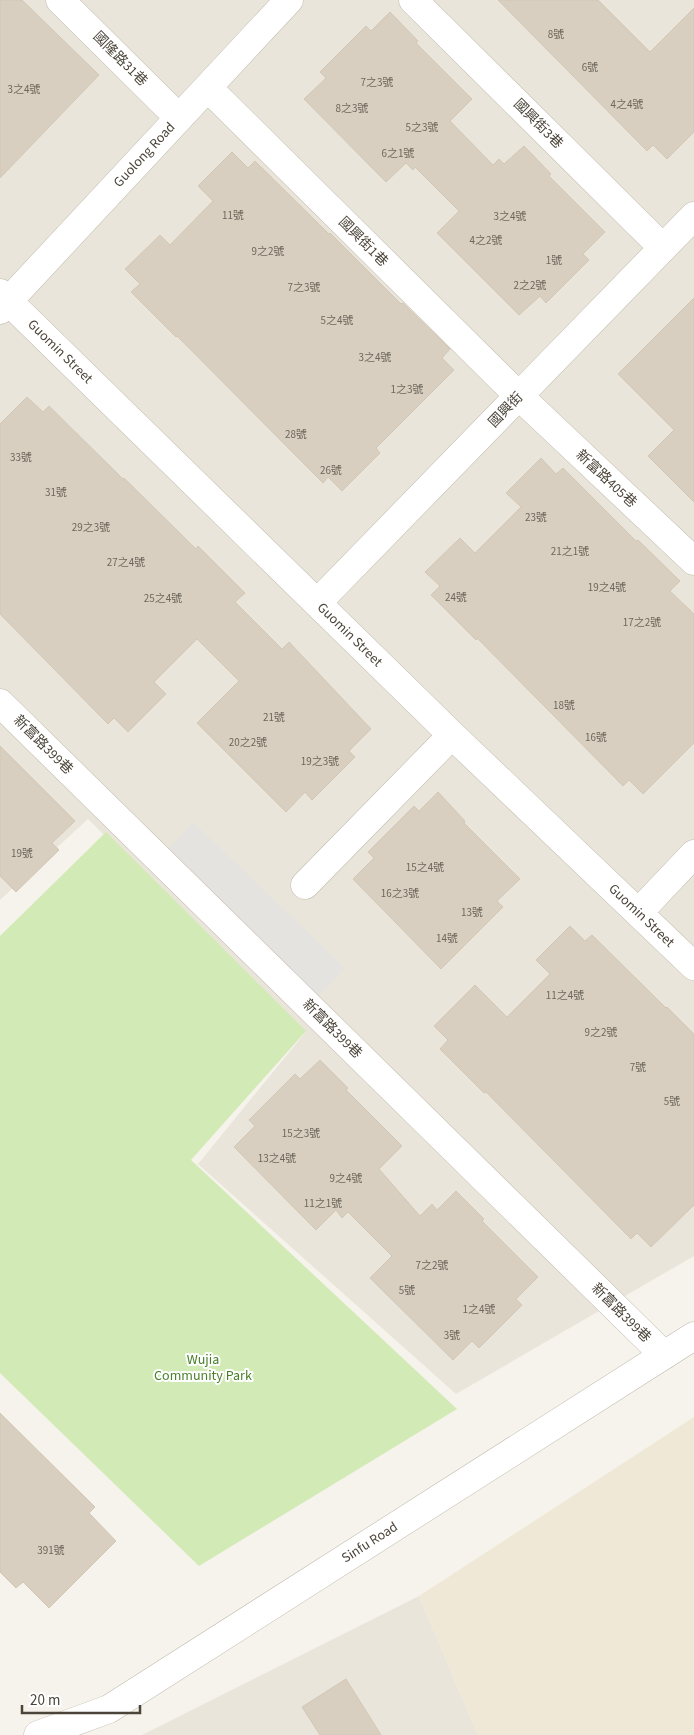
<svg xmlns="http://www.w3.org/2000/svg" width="694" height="1735" viewBox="0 0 694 1735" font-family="'Source Sans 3','Noto Sans TC',sans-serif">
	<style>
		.residential { fill: #eae5da }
		.education { fill: #efe8d6 }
		.green { fill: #d2eab5 }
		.parking { fill: #e5e3e0 }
		.building { fill: #d8cfc1; stroke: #d3c7b4 }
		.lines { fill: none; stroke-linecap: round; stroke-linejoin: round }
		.minor-casing { stroke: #c2bbae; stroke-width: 29 }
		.minor { stroke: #fff; stroke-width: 28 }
		.labels { text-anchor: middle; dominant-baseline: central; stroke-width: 4; stroke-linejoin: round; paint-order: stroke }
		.number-label { font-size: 11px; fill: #6e675b }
		.street-label { font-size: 14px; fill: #4b4439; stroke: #fff }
		.park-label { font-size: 14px; fill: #4a7f2a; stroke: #fff }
	</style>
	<rect width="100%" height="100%" fill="#f6f3ec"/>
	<path class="residential" d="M0 0H694V1256L456 1394 198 1164 304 1034 88 819 0 900Z
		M419 1596 478 1735H142Z"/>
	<path class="education" d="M694 1417V1735H478L419 1596Z"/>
	<path class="green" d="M106 832 306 1031 191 1160 457 1409 199 1566 0 1373V936Z"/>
	<path class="parking" d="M193 822 345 968 318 997 167 851Z"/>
	<path class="building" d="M0 0H22L99 75 0 178Z
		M498 0H598L650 52 694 8V132L667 159 653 145 647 151Z
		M390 12 418 41 416 43 472 99 450 121 493 165 499 159 504 164 524 146 551 174 549 176 605 232 583 254 589 260 546 303 540 296 519 315 437 233 459 211 415 167 413 170 406 163 386 182 304 99 326 78 320 72 366 26 371 31Z
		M232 152 248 168 255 161 329 234 330 233 401 304 403 303 450 349 442 358 454 370 376 448 380 453 342 491 328 477 323 483 177 336 176 337 131 292 140 284 125 269 160 235 170 245 213 201 198 186Z
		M694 298V502L648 456 674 430 618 374Z
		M27 397 43 412 49 406 123 479 124 478 196 549 198 546 245 593 235 602 282 649 289 642 371 729 349 751 355 757 312 800 305 792 286 812 197 723 239 681 197 639 154 682 166 694 128 732 114 718 108 724 0 614V424Z
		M541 458 556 474 563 468 636 541 638 540 680 581 670 591 694 614V743L643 794 629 780 623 786 477 638 476 640 431 595 440 586 425 572 460 538 475 553 521 507 506 493Z
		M0 746 75 821 52 843 59 850 16 892 0 876Z
		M438 792 465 821 464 823 520 879 497 901 503 907 441 969 353 879 374 858 368 852 414 806 419 811Z
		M570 926 585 941 592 935 666 1008 667 1007 694 1034V1205L651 1247 637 1233 631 1239 486 1092 484 1093 440 1049 448 1040 434 1026 475 985 507 1017 550 974 536 960Z
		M320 1060 348 1088 346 1090 402 1146 379 1169 420 1216 432 1204 437 1210 456 1191 484 1219 482 1221 538 1277 516 1299 522 1305 479 1348 472 1341 453 1360 370 1278 392 1256 348 1212 342 1218 336 1210 316 1230 234 1147 255 1126 249 1120 295 1074 300 1079Z
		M0 1413 95 1507 89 1513 116 1541 49 1608 23 1582 16 1588 0 1572Z
		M346 1679 381 1735H320L302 1707Z"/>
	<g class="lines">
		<defs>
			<g id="minor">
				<path d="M60 0 179 118"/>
				<path d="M413 0 663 248"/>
				<path d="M208 88 519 396 694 561"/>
				<path id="s1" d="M0 293 452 735 694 966"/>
				<path id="s2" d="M0 310 289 0"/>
				<path d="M317 603 694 216"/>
				<path d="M0 703 664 1355"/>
				<path d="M305 885 452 735"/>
				<path d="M639 912 694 854"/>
				<path id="s3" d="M38 1735 109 1709 694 1336"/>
			</g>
		</defs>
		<use href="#minor" class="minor-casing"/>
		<use href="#minor" class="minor"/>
	</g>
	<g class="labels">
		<g class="number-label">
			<text x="556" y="34">8號</text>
			<text x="590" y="67">6號</text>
			<text x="377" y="82">7之3號</text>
			<text x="24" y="89">3之4號</text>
			<text x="627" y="104">4之4號</text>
			<text x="352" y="108">8之3號</text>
			<text x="422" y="127">5之3號</text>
			<text x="398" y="153">6之1號</text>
			<text x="233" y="215">11號</text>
			<text x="510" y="216">3之4號</text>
			<text x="486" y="240">4之2號</text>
			<text x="268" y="251">9之2號</text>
			<text x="554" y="260">1號</text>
			<text x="530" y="285">2之2號</text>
			<text x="304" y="287">7之3號</text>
			<text x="337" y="320">5之4號</text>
			<text x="375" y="357">3之4號</text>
			<text x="407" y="389">1之3號</text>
			<text x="296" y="434">28號</text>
			<text x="21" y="457">33號</text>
			<text x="331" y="470">26號</text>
			<text x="56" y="492">31號</text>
			<text x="536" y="517">23號</text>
			<text x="91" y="527">29之3號</text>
			<text x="570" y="551">21之1號</text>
			<text x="126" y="562">27之4號</text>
			<text x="607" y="587">19之4號</text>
			<text x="456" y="597">24號</text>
			<text x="163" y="598">25之4號</text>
			<text x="642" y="622">17之2號</text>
			<text x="564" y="705">18號</text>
			<text x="274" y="717">21號</text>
			<text x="596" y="737">16號</text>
			<text x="248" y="742">20之2號</text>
			<text x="320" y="761">19之3號</text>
			<text x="22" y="853">19號</text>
			<text x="425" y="867">15之4號</text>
			<text x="400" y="893">16之3號</text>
			<text x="472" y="912">13號</text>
			<text x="447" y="938">14號</text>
			<text x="565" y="995">11之4號</text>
			<text x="601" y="1032">9之2號</text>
			<text x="638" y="1067">7號</text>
			<text x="672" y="1101">5號</text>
			<text x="301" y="1133">15之3號</text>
			<text x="277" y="1158">13之4號</text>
			<text x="346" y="1178">9之4號</text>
			<text x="323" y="1203">11之1號</text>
			<text x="432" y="1265">7之2號</text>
			<text x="407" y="1290">5號</text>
			<text x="479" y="1309">1之4號</text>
			<text x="452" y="1335">3號</text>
			<text x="51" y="1550">391號</text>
		</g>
		<g class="street-label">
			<text transform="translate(120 59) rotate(45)">國隆路31巷</text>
			<text transform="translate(538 124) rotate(45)">國興街3巷</text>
			<text stroke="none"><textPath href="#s2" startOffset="212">Guolong Road</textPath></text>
			<text transform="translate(363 242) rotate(45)">國興街1巷</text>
			<text stroke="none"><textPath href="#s1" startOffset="84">Guomin Street</textPath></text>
			<text transform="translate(506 410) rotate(-46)">國興街</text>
			<text transform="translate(606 479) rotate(43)">新富路405巷</text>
			<text stroke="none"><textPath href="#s1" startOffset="489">Guomin Street</textPath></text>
			<text transform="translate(43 745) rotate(45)">新富路399巷</text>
			<text stroke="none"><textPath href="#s1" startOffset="894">Guomin Street</textPath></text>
			<text transform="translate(332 1029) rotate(45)">新富路399巷</text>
			<text transform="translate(621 1313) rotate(45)">新富路399巷</text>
			<text stroke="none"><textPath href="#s3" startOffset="385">Sinfu Road</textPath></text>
		</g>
		<g class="park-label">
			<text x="203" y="1360">Wujia<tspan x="203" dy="16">Community Park</tspan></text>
		</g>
	</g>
	<path d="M22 1705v8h118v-8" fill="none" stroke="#4b4439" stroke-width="2.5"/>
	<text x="30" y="1705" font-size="15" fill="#4b4439" stroke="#ffffff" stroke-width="4" paint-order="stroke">20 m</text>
</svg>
